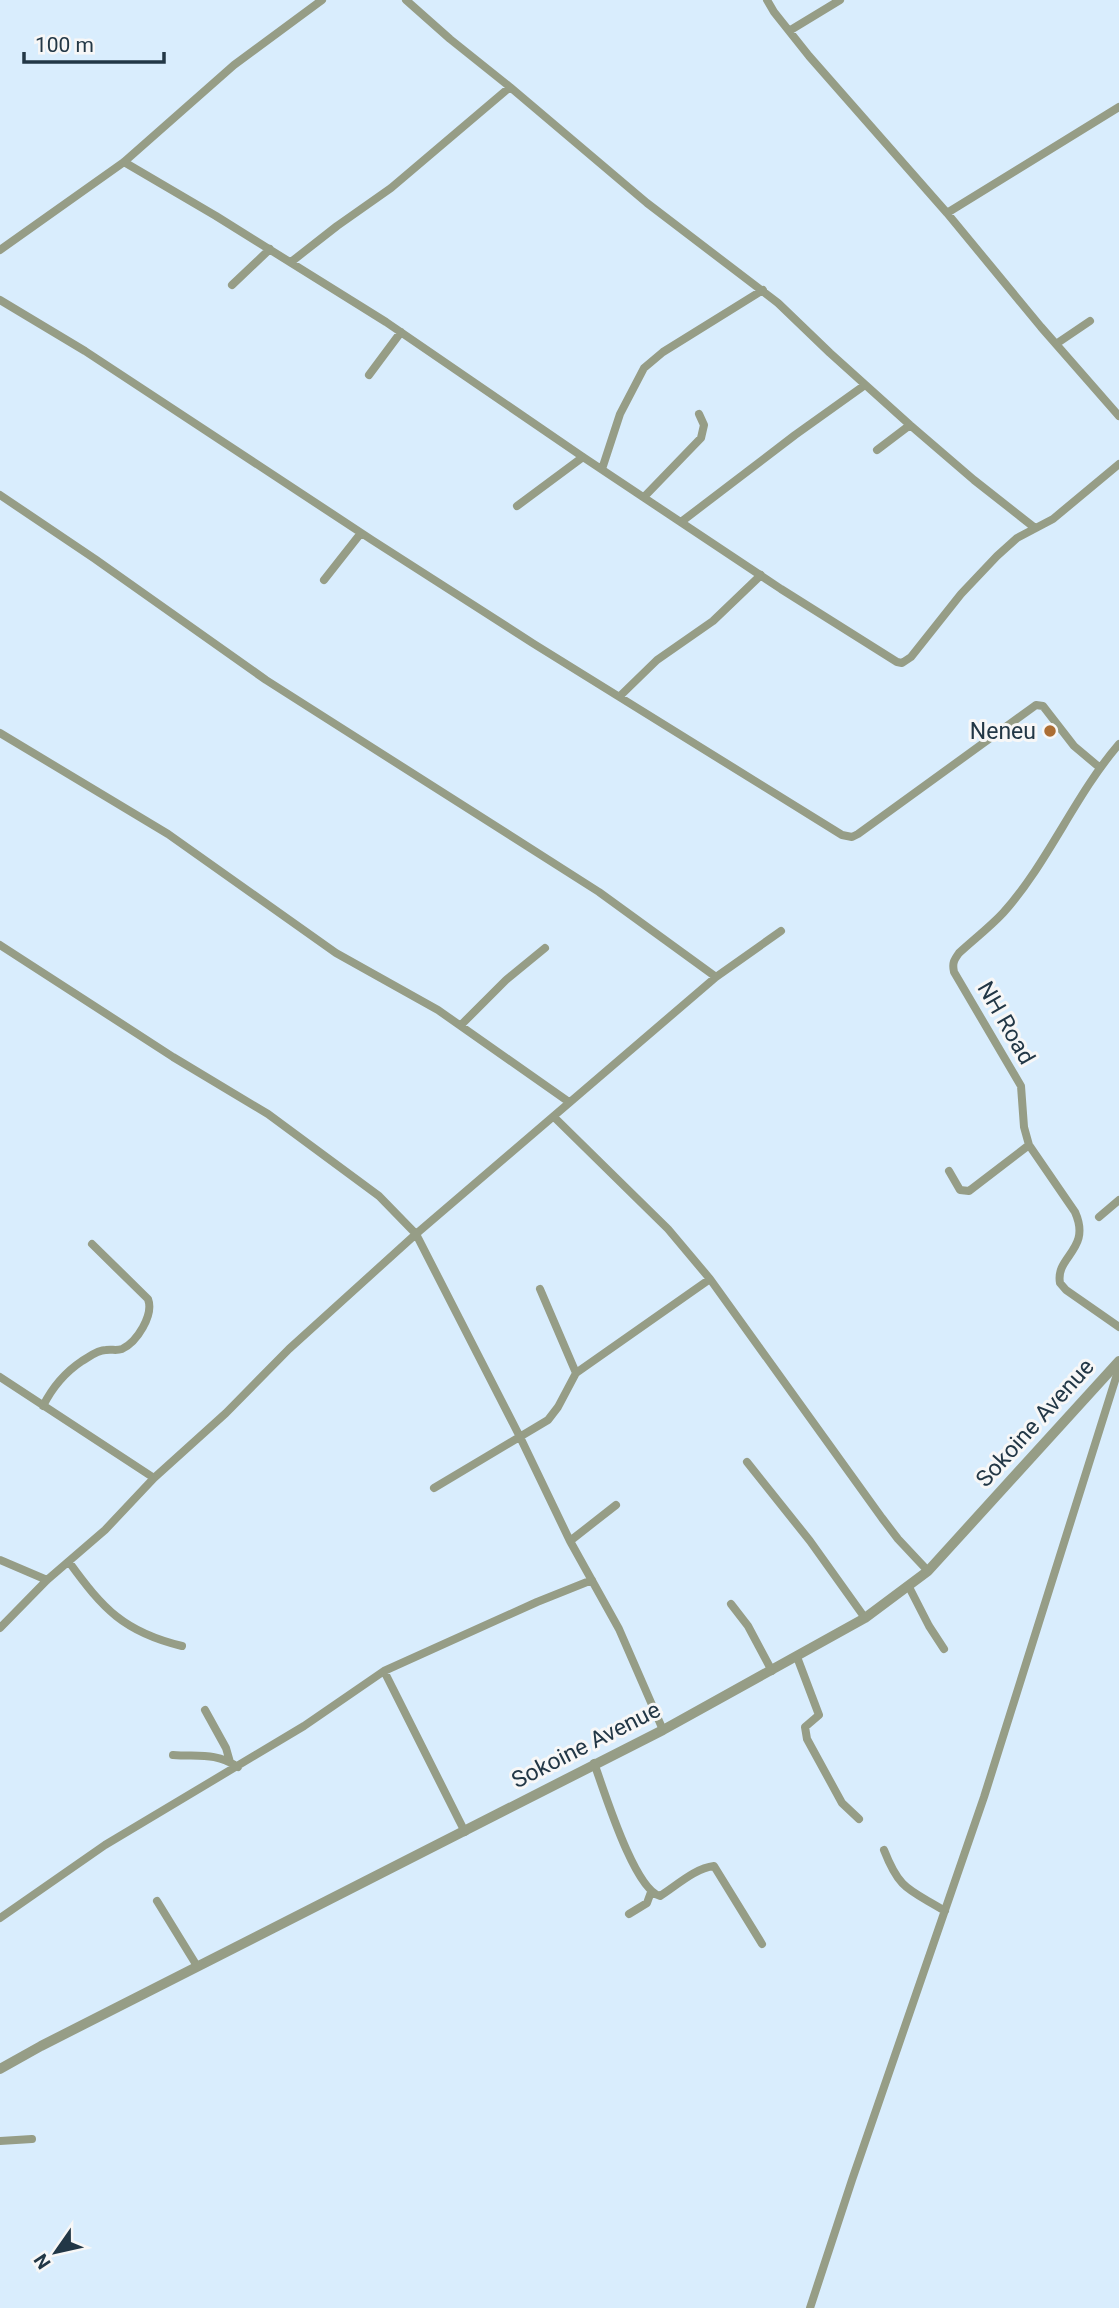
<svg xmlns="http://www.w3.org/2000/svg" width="1119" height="2308" viewBox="0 0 1119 2308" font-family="Roboto,sans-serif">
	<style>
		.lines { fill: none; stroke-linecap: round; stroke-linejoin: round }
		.minor { stroke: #969d86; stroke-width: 8 }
		.tertiary { stroke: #969d86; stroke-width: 10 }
		.poi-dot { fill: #ac6e34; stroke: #f7f7f7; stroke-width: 2.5 }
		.labels { text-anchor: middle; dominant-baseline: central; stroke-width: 6; stroke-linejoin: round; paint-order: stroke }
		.poi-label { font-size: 23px; fill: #223746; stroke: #f7f7f7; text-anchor: end }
		.street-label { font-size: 23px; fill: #223746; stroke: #f7f7f7 }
	</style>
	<rect width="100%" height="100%" fill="#d9edfd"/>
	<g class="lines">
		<path class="minor" d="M406 0 450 39 510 87 647 203 778 303 830 353 910 425 974 480 1035 528
			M767 0 774 12 809 56 947 213 1041 327 1119 416
			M789 31 840 0
			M124 162 216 216 386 322 583 457 781 589 897 662 902 663 911 657 961 594 997 556 1017 538 1053 519 1119 464
			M947 213 1119 107
			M0 250 124 162 234 65 322 0
			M291 262 337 226 391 188 510 87
			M232 285 270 249
			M0 300 85 351 372 540 534 644 842 835 852 837 858 834 1036 705 1043 706 1074 746 1099 767
			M1056 344 1090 321
			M369 375 401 332
			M877 450 910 425
			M602 469 620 414 644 368 663 352 763 290
			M0 495 95 559 266 680 599 892 716 977
			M644 497 701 438 704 425 699 414
			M517 506 583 457
			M681 522 795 435 865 385
			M324 580 361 533
			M620 696 657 660 713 621 761 575
			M0 733 168 834 336 953 438 1010 569 1102
			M1119 744C1075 795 1048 863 1003 913 990 927 973 940 959 953 954 960 952 963 954 972L1021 1086 1024 1127 1029 1145 1075 1212C1092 1250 1055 1256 1060 1283L1066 1290 1119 1327
			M0 945 173 1057 268 1114 379 1196 416 1234 289 1349 226 1413 154 1478 105 1530 47 1580 0 1628
			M461 1025 506 980 545 948
			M554 1117 668 1229 710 1279 882 1518 898 1539 928 1571
			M949 1171 960 1190 969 1191 1029 1145
			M1099 1217 1119 1200
			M540 1289 576 1373
			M0 1377 154 1478
			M43 1406C52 1388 64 1373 82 1361 89 1357 97 1350 106 1350 112 1349 116 1351 122 1349 137 1342 154 1315 148 1299L92 1244
			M747 1462 810 1541 865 1618
			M434 1488 548 1420 558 1407 576 1373 710 1279
			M570 1541 616 1505
			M0 1560 47 1580
			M69 1562C103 1609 124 1632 182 1646
			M909 1587 929 1626 944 1649
			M731 1604 748 1626 772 1671
			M797 1657 819 1715 805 1727 807 1739 842 1803 859 1819
			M384 1671 465 1832
			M205 1710 226 1748 230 1762
			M663 1730 619 1629 570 1541 520 1437 416 1234 716 977 781 931
			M173 1755C198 1757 215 1752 238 1767
			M594 1763C604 1790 634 1889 660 1896 676 1886 695 1868 714 1866L762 1944
			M884 1850C900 1891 909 1889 945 1911
			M157 1901 197 1966
			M629 1914 647 1903 651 1892
			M0 1918 105 1845 304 1726 384 1671 537 1602 592 1580
			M0 2141 32 2139
			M810 2308 852 2180 984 1797 1119 1368"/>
		<path class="tertiary" d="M0 2069 41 2046 663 1730 865 1618 928 1571 1119 1361"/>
	</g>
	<circle class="poi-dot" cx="1050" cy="731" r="7"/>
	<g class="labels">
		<g class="poi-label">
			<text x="1036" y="731">Neneu</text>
		</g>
		<g class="street-label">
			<text transform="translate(1006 1023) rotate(60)">NH Road</text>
			<text transform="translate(1035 1423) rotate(-48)">Sokoine Avenue</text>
			<text transform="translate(586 1745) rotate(-27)">Sokoine Avenue</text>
		</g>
	</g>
	<g transform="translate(56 2252) rotate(236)" stroke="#f7f7f7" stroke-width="5" paint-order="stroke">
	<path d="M0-5L12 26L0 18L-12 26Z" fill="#223746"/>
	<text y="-10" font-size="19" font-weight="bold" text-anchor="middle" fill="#223746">N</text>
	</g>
	<path d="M24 52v10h140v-10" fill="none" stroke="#223746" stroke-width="3.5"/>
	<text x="35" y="52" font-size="21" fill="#223746" stroke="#f7f7f7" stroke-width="5" paint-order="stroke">100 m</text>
</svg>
